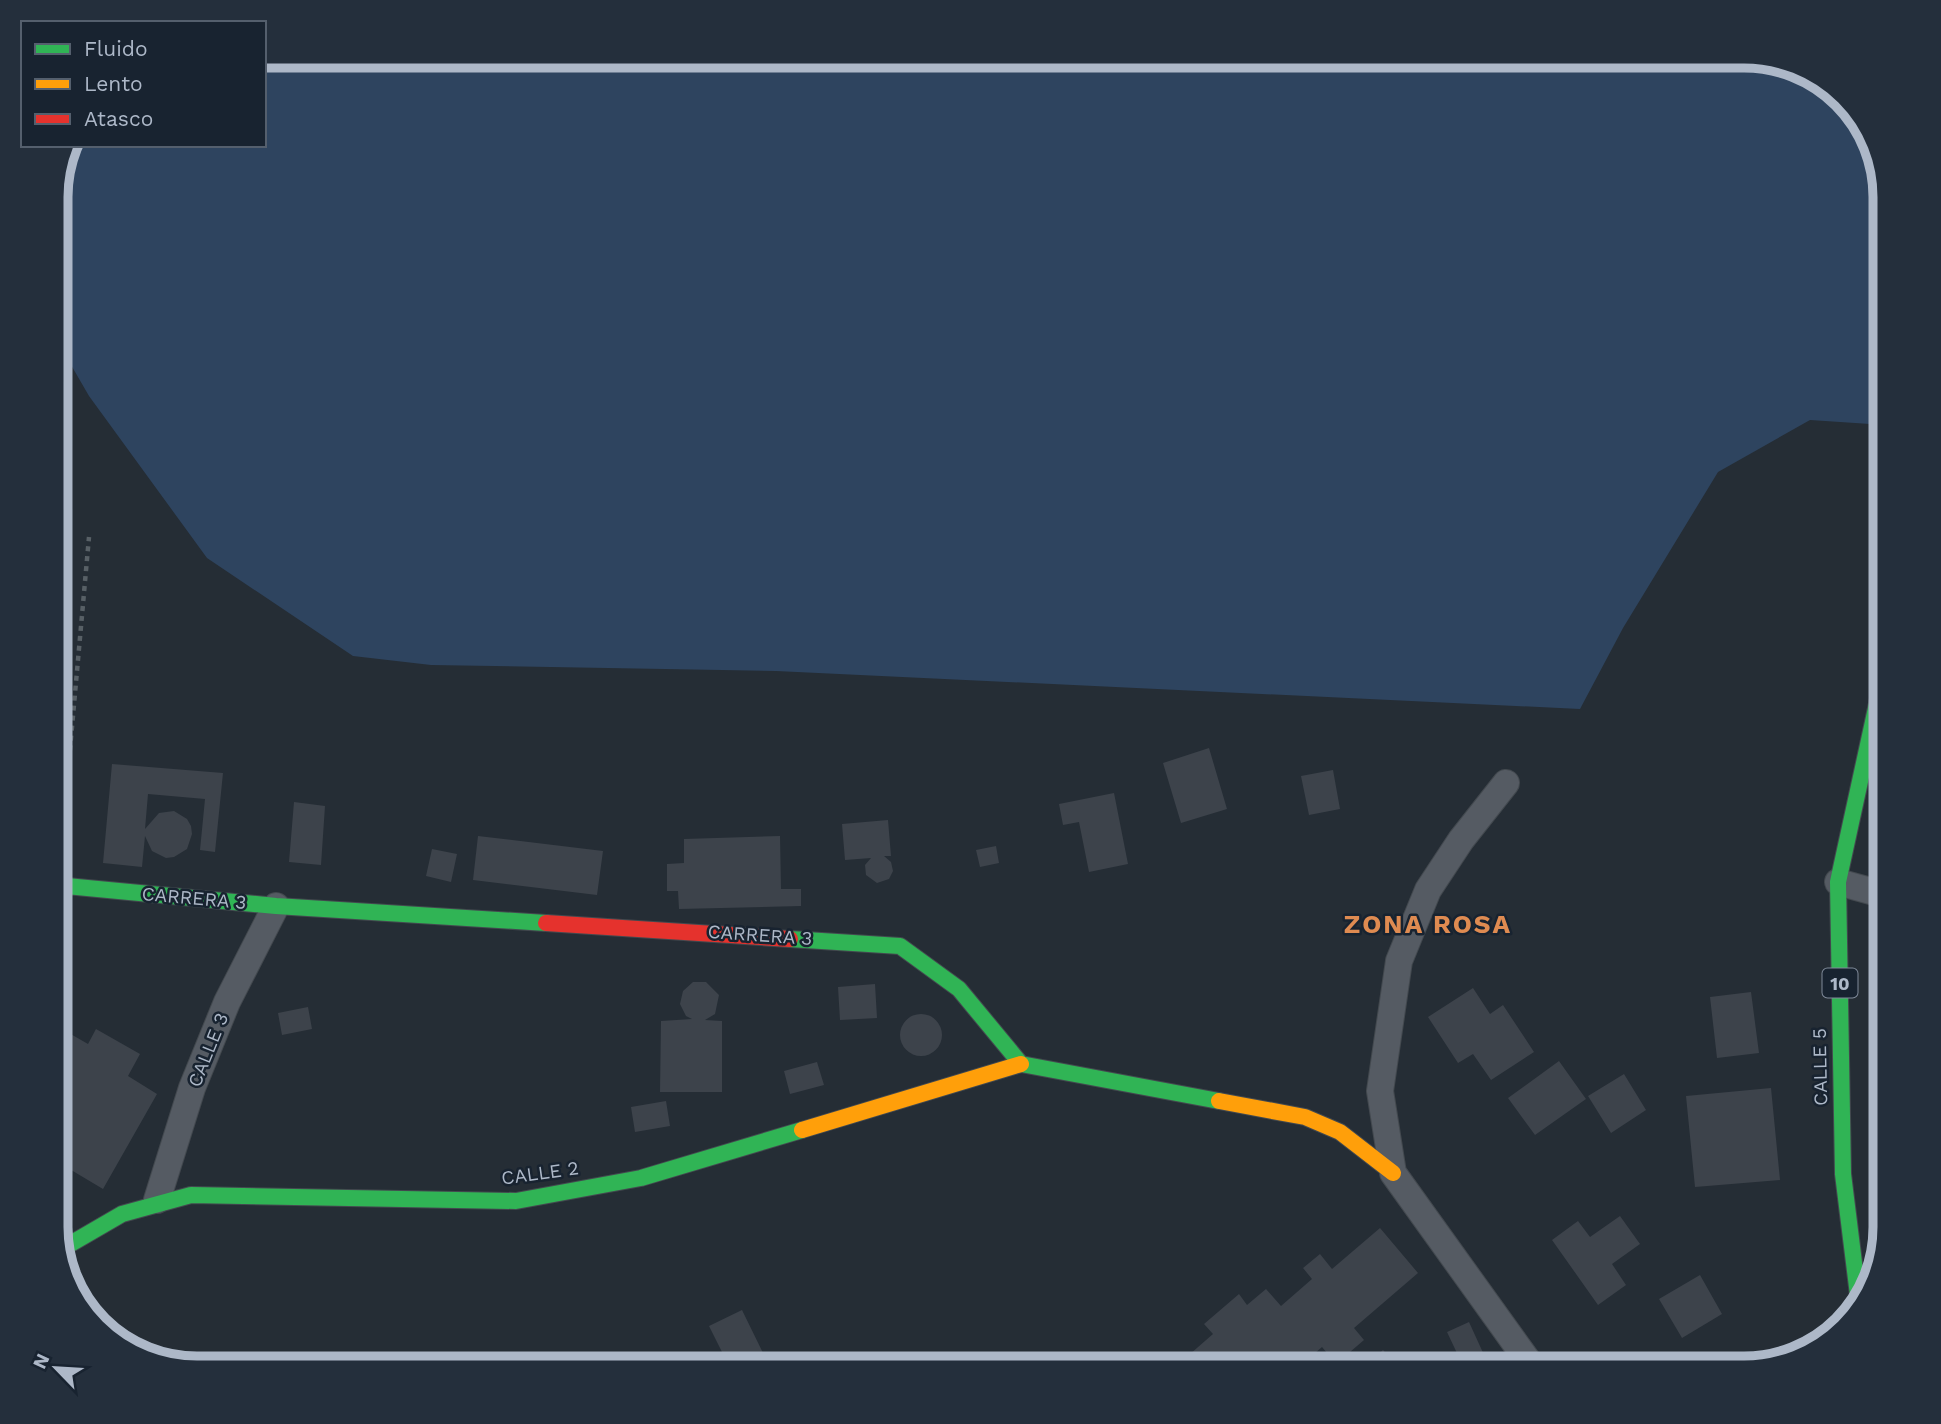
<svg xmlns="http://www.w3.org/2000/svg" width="1941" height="1424" viewBox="0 0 1941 1424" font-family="'Work Sans',sans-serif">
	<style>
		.water { fill: #2e445f }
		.building { fill: #3d434b }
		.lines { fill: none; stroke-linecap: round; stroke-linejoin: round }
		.street-casing { stroke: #43494f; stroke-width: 28 }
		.fast-casing { stroke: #43494f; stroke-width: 18 }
		.slow-casing { stroke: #43494f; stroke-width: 18 }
		.jam-casing { stroke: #43494f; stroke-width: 18 }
		.path { stroke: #586066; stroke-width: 4.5; stroke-dasharray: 5 5; stroke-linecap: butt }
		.street { stroke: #555b63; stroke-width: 26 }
		.fast { stroke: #30b455; stroke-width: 16 }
		.slow { stroke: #ff9f0a; stroke-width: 16 }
		.jam { stroke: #e5322d; stroke-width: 16 }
		.labels { text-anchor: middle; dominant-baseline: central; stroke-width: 5; stroke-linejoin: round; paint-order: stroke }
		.shield { fill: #182330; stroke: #808b9a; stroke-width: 2 }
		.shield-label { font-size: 18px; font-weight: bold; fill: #adb8c8 }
		.street-label { font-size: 19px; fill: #adb8c8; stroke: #182330 }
		.district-label { font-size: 26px; font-weight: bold; letter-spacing: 2px; fill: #df8b51; stroke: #182330 }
		.rim { fill: none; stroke: #adb8c8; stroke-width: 9 }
	</style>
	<rect width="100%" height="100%" fill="#252d35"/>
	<path class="water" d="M264 56H1744L1830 85 1870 134 1885 197V425L1810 420 1718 472 1623 628 1580 709 776 671 431 665 353 656 207 558 89 396 56 339V187L68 145H264Z"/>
	<path class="building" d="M1209 748 1227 809 1181 823 1163 763Z
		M112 764 223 773 215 852 200 850 205 799 148 794 145 829 159 813 174 811 187 819 191 826 192 834 187 849 174 857 166 858 152 851 145 836 142 867 103 863Z
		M1333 770 1340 809 1309 815 1301 776Z
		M1114 793 1128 864 1089 872 1079 822 1063 825 1059 804Z
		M294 802 325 806 321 865 289 862Z
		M888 820 891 856H884L891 862 893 871 889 879 877 883 866 875 865 865 871 858 845 860 842 824Z
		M478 836 603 851 597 895 473 880Z
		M780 836 781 889H801V906L679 909 678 891H667V864L684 863V839Z
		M996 846 999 863 980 867 976 850Z
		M432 849 457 854 451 882 426 876Z
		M693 982H706L719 995 715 1014 705 1020 722 1021V1092H660L661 1021 692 1019 686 1016 680 1004 683 991Z
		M875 984 877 1018 840 1020 838 987Z
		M1473 988 1490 1014 1503 1005 1534 1052 1491 1080 1473 1054 1458 1063 1428 1017Z
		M1751 992 1759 1053 1717 1058 1710 997Z
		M308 1007 312 1029 282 1035 278 1013Z
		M900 1035a21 21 0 1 1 42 0a21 21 0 1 1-42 0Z
		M62 1029 88 1044 96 1029 140 1054 128 1076 157 1094 103 1189 56 1161V1038Z
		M1559 1061 1586 1099 1535 1135 1508 1098Z
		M817 1062 824 1085 790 1094 784 1071Z
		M1624 1074 1646 1110 1611 1133 1588 1096Z
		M1771 1088 1780 1180 1695 1187 1686 1096Z
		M666 1101 670 1126 635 1132 631 1107Z
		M1620 1216 1640 1244 1612 1264 1626 1285 1598 1305 1552 1240 1578 1221 1590 1237Z
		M1380 1228 1418 1273 1354 1328 1364 1340 1336 1364 1322 1347 1298 1368H1174L1213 1334 1204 1324 1239 1294 1247 1305 1266 1289 1281 1306 1312 1279 1303 1268 1320 1254 1332 1269Z
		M1700 1275 1722 1314 1682 1338 1659 1299Z
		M742 1310 767 1361 753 1368H730L709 1326Z
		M1469 1322 1490 1368H1464L1447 1332Z
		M1383 1350 1399 1368H1364Z"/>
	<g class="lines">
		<defs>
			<path id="street" d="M1506 783 1461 840 1428 890 1399 961 1380 1091 1393 1173 1533 1368
				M1838 882 1885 895
				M157 1200 192 1088 227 1002 276 906"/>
			<path id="fast" d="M56 885 276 906 546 923
				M790 939 900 946 959 989 1021 1064 1219 1101
				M60 1250 122 1214 191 1195 516 1201 641 1178 802 1130
				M1859 1303 1843 1174 1838 882 1885 667"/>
			<path id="slow" d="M1219 1101 1305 1117 1340 1132 1393 1173
				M802 1130 1021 1064
				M1717 1368 1778 1360"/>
			<path id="jam" d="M546 923 790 939"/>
		</defs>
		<use href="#street" class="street-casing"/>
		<use href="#fast" class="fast-casing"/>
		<use href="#slow" class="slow-casing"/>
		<use href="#jam" class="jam-casing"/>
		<path class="path" d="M61 850 89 537"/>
		<use href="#street" class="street"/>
		<use href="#fast" class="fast"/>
		<use href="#slow" class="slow"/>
		<use href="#jam" class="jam"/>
	</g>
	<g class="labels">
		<rect class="shield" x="1822.5" y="968.5" width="35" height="29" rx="5"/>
		<g class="shield-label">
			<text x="1840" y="983">10</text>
		</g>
		<g class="street-label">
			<text transform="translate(194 898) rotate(5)">CARRERA 3</text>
			<text transform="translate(760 935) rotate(4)">CARRERA 3</text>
			<text transform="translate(208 1050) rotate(-68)">CALLE 3</text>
			<text transform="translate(1820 1067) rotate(-91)">CALLE 5</text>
			<text transform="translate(540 1173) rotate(-8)">CALLE 2</text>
		</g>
		<g class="district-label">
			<text x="1428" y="924">ZONA ROSA</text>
		</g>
	</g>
	<path d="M0 0H1941V1424H0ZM197 68H1744A129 129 0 0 1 1873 197V1227A129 129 0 0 1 1744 1356H197A129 129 0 0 1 68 1227V197A129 129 0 0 1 197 68Z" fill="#242f3c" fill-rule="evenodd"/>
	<path class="rim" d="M197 68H1744A129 129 0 0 1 1873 197V1227A129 129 0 0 1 1744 1356H197A129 129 0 0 1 68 1227V197A129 129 0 0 1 197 68Z"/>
	<rect x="21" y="21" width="245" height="126" fill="#182330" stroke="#545f6d" stroke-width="2"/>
	<rect x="35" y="44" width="35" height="10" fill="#30b455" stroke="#545f6d" stroke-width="2"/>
	<text x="84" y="56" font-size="21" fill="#adb8c8">Fluido</text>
	<rect x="35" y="79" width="35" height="10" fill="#ff9f0a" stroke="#545f6d" stroke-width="2"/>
	<text x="84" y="91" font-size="21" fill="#adb8c8">Lento</text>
	<rect x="35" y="114" width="35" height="10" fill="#e5322d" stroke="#545f6d" stroke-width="2"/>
	<text x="84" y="126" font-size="21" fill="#adb8c8">Atasco</text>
	<g transform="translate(56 1368) rotate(295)" stroke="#182330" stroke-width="5" paint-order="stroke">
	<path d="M0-5L12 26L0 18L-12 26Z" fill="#adb8c8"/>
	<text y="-10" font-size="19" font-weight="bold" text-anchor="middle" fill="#adb8c8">N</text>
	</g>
</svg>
